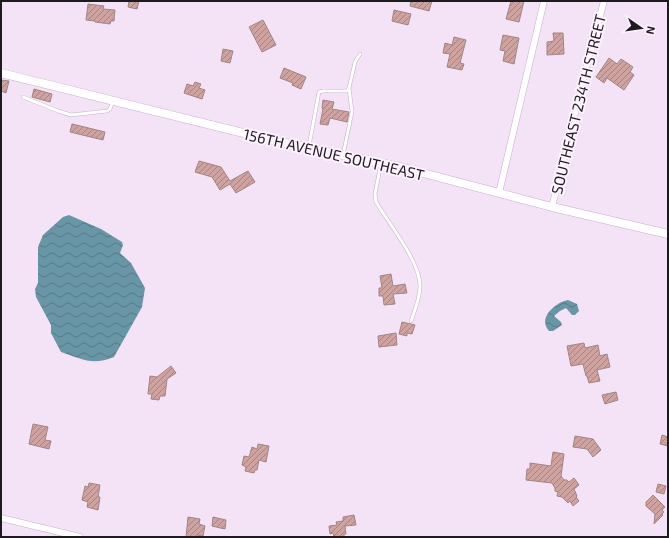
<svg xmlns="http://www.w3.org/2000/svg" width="669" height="538" viewBox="0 0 669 538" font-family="'Exo 2',sans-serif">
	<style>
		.water { fill: url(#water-waves) }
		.building { fill: url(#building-hatch); stroke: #a18584 }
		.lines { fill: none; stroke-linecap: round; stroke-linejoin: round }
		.service-casing { stroke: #c3b2c6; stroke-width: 4 }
		.minor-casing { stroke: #c3b2c6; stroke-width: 7 }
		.tertiary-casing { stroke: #c3b2c6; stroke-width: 9 }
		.service { stroke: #fff; stroke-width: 3 }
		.minor { stroke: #fff; stroke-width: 6 }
		.tertiary { stroke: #fff; stroke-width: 8 }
		.labels { text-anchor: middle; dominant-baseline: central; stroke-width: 4; stroke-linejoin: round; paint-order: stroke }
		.street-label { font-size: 15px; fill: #1f1920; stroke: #fdf2ff }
	</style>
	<defs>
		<pattern id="water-waves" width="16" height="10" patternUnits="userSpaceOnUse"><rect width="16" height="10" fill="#6996a6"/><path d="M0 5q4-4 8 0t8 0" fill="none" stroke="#567a87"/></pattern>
		<pattern id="building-hatch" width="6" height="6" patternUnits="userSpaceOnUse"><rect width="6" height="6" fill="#cfa2a0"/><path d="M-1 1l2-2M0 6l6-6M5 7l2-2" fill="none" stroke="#a78382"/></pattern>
	</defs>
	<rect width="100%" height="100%" fill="#f4e2f7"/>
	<path class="water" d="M69 215 101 229 122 242 123 245 120 253 131 263 145 288 142 307 114 357C92 366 82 359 61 352L51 333V325L36 297 35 289 38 283V247L43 235 63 217Z
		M568 300 577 304 579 311 575 315H572L566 308 560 311 554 316 561 322 562 325 553 331H549C537 318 556 302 568 300Z"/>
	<path class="building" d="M129 1H139L137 9 128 7Z
		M411 1H432L429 11 410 6Z
		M511 1H524L519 22 506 19Z
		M88 4 104 6 103 9 115 10 114 21H111L110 24 95 22V21L86 20Z
		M394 10 411 14 408 25 392 21Z
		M263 20 276 45 262 52 249 27Z
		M553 33H563L564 54 547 55V42L554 41Z
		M503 35 519 38 514 64 503 61 505 51 500 50Z
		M454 37 466 40 460 63 464 64 462 70 447 67 450 54 443 53 445 43 452 45Z
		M223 49 233 51 230 63 221 61Z
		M609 58 617 64 621 59 633 67 630 72 634 75 624 90 607 78 604 83 596 77Z
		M284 68 306 77 301 89 292 85 293 83 280 78Z
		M1 80 9 81 6 93 1 91Z
		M195 82 201 84 199 88 205 90 202 99 184 93 187 84 193 86Z
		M34 89 52 94 50 102 32 97Z
		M323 100 334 102 332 109 349 112 347 122 330 118 328 125 320 124 323 109 322 108Z
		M72 124 105 132 103 140 70 132Z
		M199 161 221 167 230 181 248 171 255 182 236 193 230 184 220 190 212 177 195 172Z
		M391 274 393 286 405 284 407 293 393 294 395 304 384 305 383 296H379V288H382L380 276Z
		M402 322 415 325 412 334 407 333V336L399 334Z
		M396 333 397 345 379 347 378 336Z
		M584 343 585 348 598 345 600 356 607 354 610 367 597 370 600 381 589 383 587 376H586L583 364 571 366 567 346Z
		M171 366 176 373 167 379 165 396H160L159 400 151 399 152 394H148L150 376 157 377Z
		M616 392 618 400 605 404 602 395Z
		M33 424 48 427 45 440 51 441 49 449 29 444Z
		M662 435 668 437V446L660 444Z
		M575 436 593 439 601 450 593 457 587 449 573 447Z
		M258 444 269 446 266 462 259 460 257 470H255L254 473 245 471 246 467 242 465 244 456 249 457 252 447 257 449Z
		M553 452 564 454 561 476 564 480H567L569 482 574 478 579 485 574 489 577 496 576 497 579 501 573 506 570 501 568 503 562 497 557 496 558 492 555 491V488L552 483 526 480 527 469H530V463L551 466Z
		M89 483 100 485 98 497H100L98 510 87 507 88 502 82 500 85 486 88 487Z
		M658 484 666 486 664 494 656 492Z
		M653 495 665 507 662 510 664 512 662 514 663 515 654 524 655 514 646 506V502Z
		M354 515 356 525 345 526 346 534H344V537H334L333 533 330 534 329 526 337 525 336 522 343 521V517Z
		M188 517 200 519 199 524 205 526 203 536 196 535 195 537H186Z
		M213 517 226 520 225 529 212 526Z"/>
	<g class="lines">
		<defs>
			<path id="service" d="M23 97 58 111 71 115 107 111 110 109 113 101
				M309 146 319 92 323 91H347L349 88 355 62 360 54
				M343 155 352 112 349 88
				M381 163 375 194 376 202C389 224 420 261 420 286 420 298 415 310 411 321"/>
			<path id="minor" d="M499 193 544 1
				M552 207 586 68 604 1
				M1 518 80 537"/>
			<path id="tertiary" d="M1 73 272 140 404 168 552 207 668 234"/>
		</defs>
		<use href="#service" class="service-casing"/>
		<use href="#minor" class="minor-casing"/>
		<use href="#tertiary" class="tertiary-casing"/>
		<use href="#service" class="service"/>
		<use href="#minor" class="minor"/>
		<use href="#tertiary" class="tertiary"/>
	</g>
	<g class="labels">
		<g class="street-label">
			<text transform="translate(578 104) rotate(-76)">SOUTHEAST 234TH STREET</text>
			<text transform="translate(334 154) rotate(13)">156TH AVENUE SOUTHEAST</text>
		</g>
	</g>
	<rect width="669" height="538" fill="none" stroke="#1f1920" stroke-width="4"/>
	<g transform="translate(641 28) rotate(103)" stroke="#fdf2ff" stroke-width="3" paint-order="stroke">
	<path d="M0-3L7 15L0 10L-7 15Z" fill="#1f1920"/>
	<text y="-6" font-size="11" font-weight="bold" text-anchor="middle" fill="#1f1920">N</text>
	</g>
</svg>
